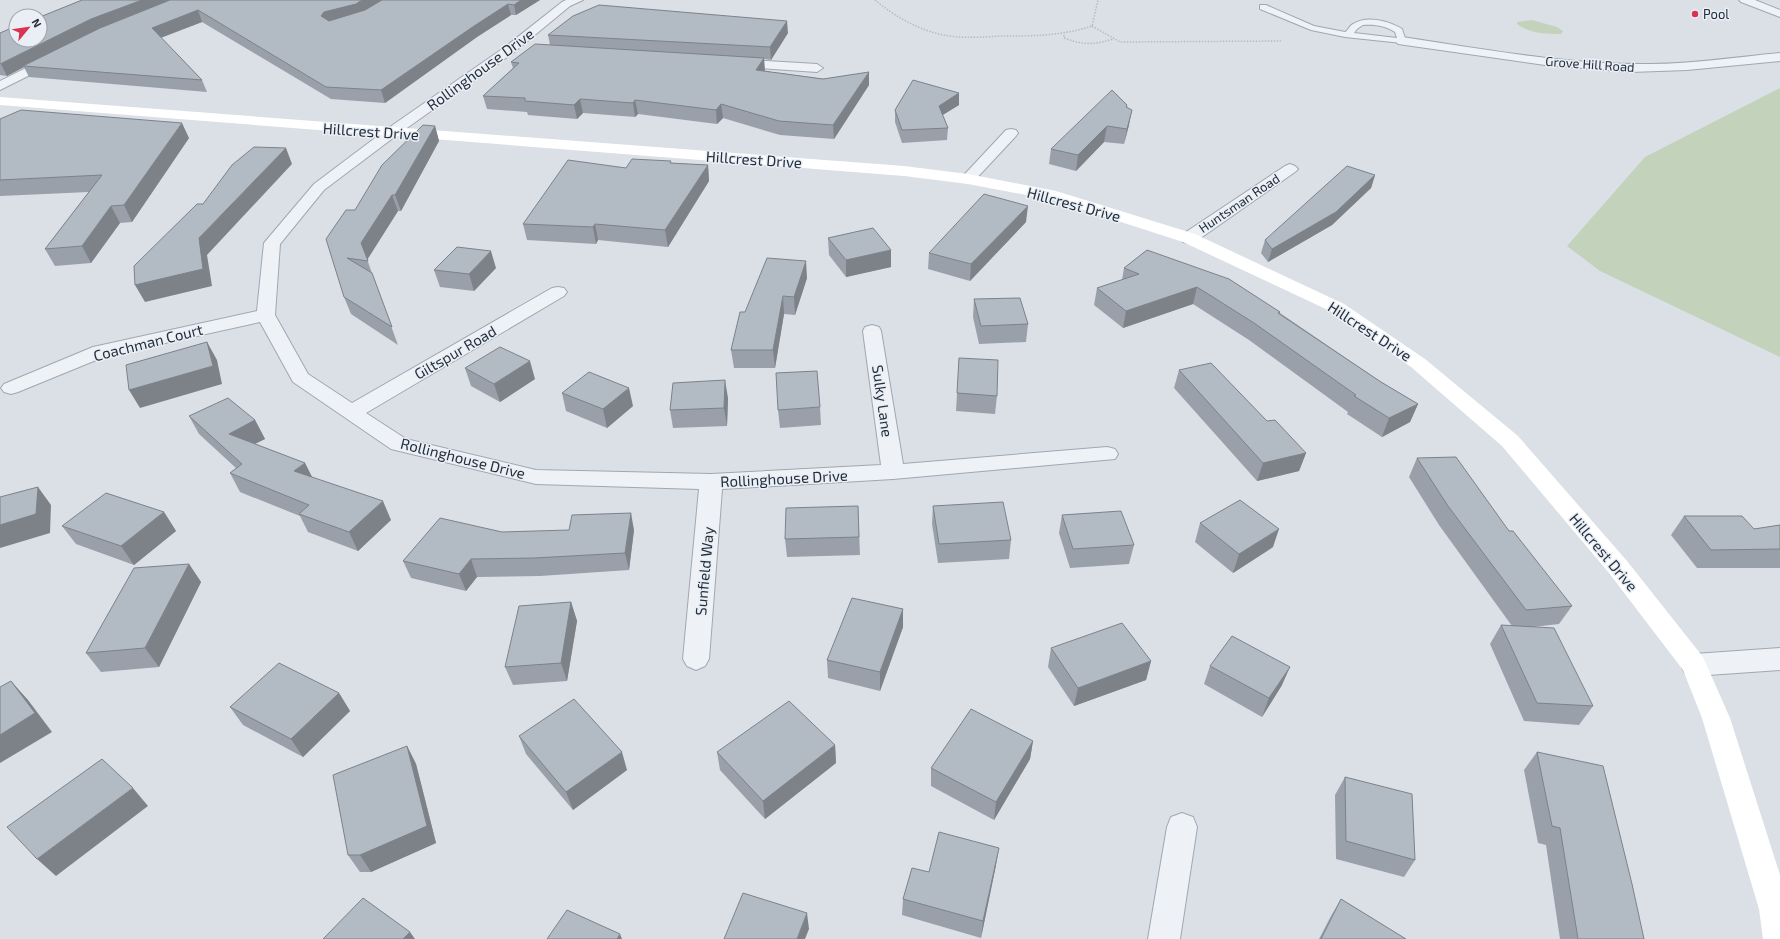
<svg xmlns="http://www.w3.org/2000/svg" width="1780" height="939" viewBox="0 0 1780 939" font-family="'Exo 2',sans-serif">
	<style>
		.green { fill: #c2d2bb }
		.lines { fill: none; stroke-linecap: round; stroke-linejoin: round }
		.lane-casing { stroke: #a0a7b1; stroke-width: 2 }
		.street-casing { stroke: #a0a7b1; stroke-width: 2 }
		.path { stroke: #b5bbc2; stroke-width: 1.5; stroke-dasharray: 1.5 1.5; stroke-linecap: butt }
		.lane { fill: #eef1f5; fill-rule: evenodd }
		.street { fill: #eef1f5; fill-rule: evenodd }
		.secondary { fill: #fff; fill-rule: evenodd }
		.wall { fill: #99a0a9 }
		.shaded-wall { fill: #7d8289 }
		.building { fill: #b2bac4; stroke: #7d8289 }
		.poi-dot { fill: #d93352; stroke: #eaeff5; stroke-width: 1.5 }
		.labels { text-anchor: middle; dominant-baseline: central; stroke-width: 3; stroke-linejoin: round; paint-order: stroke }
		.far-poi-label { font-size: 13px; fill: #242f3e; stroke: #eaeff5; text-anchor: start }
		.far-street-label { font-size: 13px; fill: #242f3e; stroke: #eaeff5 }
		.street-label { font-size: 15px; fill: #242f3e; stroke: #eaeff5 }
	</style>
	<rect width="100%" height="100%" fill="#dbe0e7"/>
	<path class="green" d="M1532 20 1557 27 1563 31 1561 34C1546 34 1530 34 1517 24V22Z
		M1780 88V357L1600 271 1567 246 1645 157Z"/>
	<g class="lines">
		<defs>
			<path id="lane" d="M1260 5H1266L1314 26 1345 32C1348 31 1349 26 1353 24 1367 15 1389 21 1402 29L1406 41 1402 43 1345 37 1311 30 1260 9ZM1363 25C1374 24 1386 26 1395 32L1397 38 1354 33 1357 29Z"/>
			<path id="street" d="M566 0H583L570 6 513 53 397 135 324 190 280 244 275 315 308 374 352 403 552 288 558 287 564 288 567 292 564 296 366 413 406 439 536 470 711 474 881 465 863 331 865 327 872 325 879 327 881 331 903 464 1107 447 1115 449 1118 454 1115 459 893 479 722 489 709 659 705 666 696 670 687 666 683 659 699 489 536 484 391 449 293 382 260 322 106 356 18 392 11 394 4 392 1 388 4 384 93 347 257 311 264 243 314 184 387 129 505 47 562 2Z
				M1739 0H1755L1780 10V17L1741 2Z
				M1402 37C1484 49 1567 65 1650 64 1693 64 1737 57 1780 53V61L1687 70 1631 72 1545 65 1398 44 1396 41 1398 38Z
				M52 55 58 59 56 62 0 90V81Z
				M734 59 817 64 823 68 817 72 730 66 728 63 730 60Z
				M1011 129 1016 130 1018 133 1016 136 973 182H963L960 179 963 176 1006 130Z
				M1290 164 1295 166 1298 169 1295 172 1195 242 1189 243 1183 242 1181 238 1183 234 1285 166Z
				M1780 648V670L1694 676 1685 673 1681 665 1685 657 1694 654Z
				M1182 813 1193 817 1197 827 1180 939H1148L1167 827 1171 817Z"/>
		</defs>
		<use href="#lane" class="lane-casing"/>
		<use href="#street" class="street-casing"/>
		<path class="path" d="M875 0C899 20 929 36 961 37 977 38 994 36 1010 36 1038 36 1065 35 1092 26L1098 0
			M1092 26 1120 42 1281 41
			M1064 35V38C1082 45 1095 45 1113 39"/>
		<use href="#lane" class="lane"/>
		<use href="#street" class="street"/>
		<path class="secondary" d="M0 97 904 166 968 174 1056 191 1195 234 1344 304 1425 359 1518 436 1627 561 1703 657 1730 718 1780 875V939H1763L1759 909 1702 718 1683 670 1609 573 1502 446 1411 367 1332 312 1183 242 1053 200 968 184 904 176 0 105Z"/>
	</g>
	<path class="wall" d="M82 0H540L516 15H511L477 37 385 103 331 99 202 22 161 38 202 80 207 92 29 77 24 67 7 76 0 75V33Z
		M788 33 771 60 764 59V71L869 85 834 139 780 135 723 118 717 124 638 114 635 117 583 113 577 119 528 115 527 112 487 109 483 96 513 68 511 62 550 45 548 35Z
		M959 93V105L942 115 948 128 947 140 902 143 895 122V110Z
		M1127 105 1129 125 1124 144 1104 142 1076 171 1049 164 1051 149Z
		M0 119 189 138 132 222 120 223 91 263 55 266 45 249 89 192 0 196Z
		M435 126 439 141 401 211H398L367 260 398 345 351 314 344 297 355 210Z
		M671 163 708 165 709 181 668 247 598 240 596 244 527 240 523 224 626 168Z
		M1375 175 1371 188 1332 225 1268 262 1261 253 1265 240Z
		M1026 222 970 281 928 269 929 253Z
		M828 238 891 250V267L846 277 829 255Z
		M1147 250 1280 312V313L1381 382 1418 404 1410 422 1382 437 1347 414 1348 412 1249 340 1193 304 1123 328 1094 305 1097 288 1122 280 1124 268Z
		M496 268 474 291 440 287 434 270Z
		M807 278 795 315 784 314 775 368H734L731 350 745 312Z
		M974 299 1028 324 1026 342 979 344 973 317Z
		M959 358 997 396 995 414 956 411Z
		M465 368 535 379 500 402 471 386Z
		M1179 370 1267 421 1306 453 1299 471 1257 481 1174 388Z
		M562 393 633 406 607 428 566 411Z
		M728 398 727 426 673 428 670 410Z
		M820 407 821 425 780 428 778 410Z
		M189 416 255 420 265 439 255 444 305 463 312 477 391 520 358 551 308 532 300 516 240 492 230 473 236 468 199 434Z
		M1417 458 1509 531 1572 606 1559 624 1533 627 1593 706 1579 725 1524 721 1490 644 1501 625 1512 626 1439 525 1409 477Z
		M858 506 860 555 787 557 785 539Z
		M933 506 1011 540 1009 559 938 563 932 524Z
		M164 512 176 531 134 565 76 544 62 526Z
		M1062 515 1134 545 1129 564 1070 568 1059 533Z
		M1684 516 1754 529 1780 525V568H1697L1671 535Z
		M1200 523 1273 547 1233 573 1195 542Z
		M634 530 629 570 540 576 477 577 466 591 411 578 403 561 502 532Z
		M189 564 201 582 159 667 101 672 86 653Z
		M571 602 577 621 567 681 513 685 505 667Z
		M903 609V627L880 691 828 678 827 660Z
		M1051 648 1151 661 1146 680 1074 706 1048 667Z
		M1210 666 1282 685 1262 717 1204 684Z
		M339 693 350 711 303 757 243 725 230 707Z
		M519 736 627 770 573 810 526 754Z
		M1033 741 1030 759 994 820 931 786V768Z
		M835 745 836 763 765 819 720 770 717 752Z
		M407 746 416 764 436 843 371 872H360L348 855Z
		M1537 752 1644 939H1560L1546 845 1538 843 1524 770Z
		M1345 777 1415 860 1404 877 1336 859 1335 795Z
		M996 865 981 938 902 915 903 899Z
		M1341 899 1406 939H1319L1331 916Z"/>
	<path class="shaded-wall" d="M142 0H174L23 66 24 67 7 76 1 64 91 19Z
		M362 0H384L359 15 325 27 321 16 324 12Z
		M521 0H540L516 15 514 5Z
		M508 4 511 15 477 37 385 103 381 90 474 26Z
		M198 10 202 22 157 39 152 28Z
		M787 21 788 33 771 60 770 47Z
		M764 58 765 70 757 83 756 70Z
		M869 72V85L834 139 833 125Z
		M959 93V105L938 118 939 106Z
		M580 99 583 113 577 119 574 105Z
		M635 100 638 114 635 117 633 103Z
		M721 104 723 118 717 124 716 110Z
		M1132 110 1129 125 1124 144 1127 129Z
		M182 123 189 138 132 222 124 205Z
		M435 126 439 141 401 211 395 195Z
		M1107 126 1104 142 1076 171 1078 155Z
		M286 148 292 164 207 255 212 286 145 302 135 285 199 238Z
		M708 165 709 181 668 247 665 230Z
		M1375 175 1371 188 1332 225 1268 262 1272 249Z
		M392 195 398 211 367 260 374 278 361 243Z
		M111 206 120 223 91 263 82 246Z
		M1028 206 1026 222 970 281 971 264Z
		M595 224 598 240 596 244 593 227Z
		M891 250V267L846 277V260Z
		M491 251 496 268 474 291 469 274Z
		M806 261 807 278 795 315 794 297Z
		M1197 287 1193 304 1123 328 1126 311Z
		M783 296 784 314 775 368 773 350Z
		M207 342 217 360 222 384 140 408 129 390Z
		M530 361 535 379 500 402 494 384Z
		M725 380 728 398 727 426 724 408Z
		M629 388 633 406 607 428 603 409Z
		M1418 404 1410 422 1382 437 1389 418Z
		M255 420 265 439 238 452 229 434Z
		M1306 453 1299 471 1257 481 1263 463Z
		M305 463 314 481 294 471Z
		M38 487 51 505 50 533 0 548V525Z
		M383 501 391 520 358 551 349 532Z
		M164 512 176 531 134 565 121 546Z
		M631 513 634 530 629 570 625 553Z
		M1279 529 1273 547 1233 573 1239 554Z
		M471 559 477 577 466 591 459 574Z
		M189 564 201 582 159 667 145 648Z
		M571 602 577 621 567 681 561 663Z
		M903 609V627L880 691V672Z
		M1151 661 1146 680 1074 706 1078 688Z
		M1290 667 1282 685 1262 717 1269 698Z
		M11 681 28 700 52 732 0 763V735Z
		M339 693 350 711 303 757 291 739Z
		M1033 741 1030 759 994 820 996 802Z
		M835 745 836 763 765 819 763 801Z
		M407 746 416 764 436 843 371 872 360 855Z
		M622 752 627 770 573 810 566 792Z
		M133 788 148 806 56 876 37 859Z
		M999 848 996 865 981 938 983 921Z
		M807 913 809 929 805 939H797Z
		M410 932 415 939H403Z
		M620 934 622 939H617Z"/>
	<path class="building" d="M82 0H142L91 19 0 64V33L16 26V40H40V17Z
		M170 0H362L356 4 324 12 321 16 329 21 365 10 382 0H521L514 5 508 4 474 26 381 90 326 87 198 10 152 28 202 80 23 66 100 28Z
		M599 5 787 21 770 47 548 35 573 16Z
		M535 44 764 58 756 70 823 79 869 72 833 125 779 121 721 104 716 110 635 100 633 103 580 99 574 105 525 101V98L483 96 519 63 511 62Z
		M913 80 959 93 939 106 948 128 902 130 895 110Z
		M1112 90 1127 105 1126 107 1132 110 1127 129 1107 126 1078 155 1051 149Z
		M21 110 182 123 124 205 111 206 82 246 45 249 102 175 0 180V119Z
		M423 125 435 126 395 195H392L361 243 368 261 347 258 372 273 392 327 344 297 326 239 346 210H355L382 165Z
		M254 147 286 148 199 238 203 269 135 285 134 266 197 204H203L232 165Z
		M632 159 671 161 670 163 708 165 665 230 595 224 593 227 523 224 568 160 626 168Z
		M1347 166 1375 175 1336 212 1272 249 1265 240Z
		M984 194 1028 206 971 264 929 253Z
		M873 228 891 250 846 260 828 238Z
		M457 247 491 251 469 274 434 270Z
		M1147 250 1229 279 1280 312 1278 313 1381 382 1418 404 1389 418 1354 396 1356 395 1254 323 1197 287 1126 311 1097 288 1139 274 1124 268Z
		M767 258 806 261 794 297 783 296 773 350H731L740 312H745Z
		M1020 298 1028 324 981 326 974 299Z
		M207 342 213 366 129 390 126 365Z
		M500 347 530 361 494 384 465 368Z
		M959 358 998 360 997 396 957 393Z
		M1211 363 1267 421 1275 420 1306 453 1263 463 1179 370Z
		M817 371 820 407 778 410 776 373Z
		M589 372 629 388 603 409 562 393Z
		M725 380 724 408 670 410 673 383Z
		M228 398 255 420 229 434 305 463 294 471 383 501 349 532 299 514 309 505 230 473 242 464 189 416Z
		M1456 457 1509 531H1513L1572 606 1526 610 1448 506 1417 458Z
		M38 487 36 514 0 525V497Z
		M106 493 164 512 121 546 62 526Z
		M1240 500 1279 529 1239 554 1200 523Z
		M1003 502 1011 540 939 544 933 506Z
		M858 506 859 537 785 539 786 508Z
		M1121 511 1134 545 1073 549 1062 515Z
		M631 513 625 553 534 558 471 559 459 574 403 561 440 518 502 532 569 530 572 515Z
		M1684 516H1742L1754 529 1780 525V549L1711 550Z
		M189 564 145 648 86 653 134 568Z
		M852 598 903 609 880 672 827 660Z
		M571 602 561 663 505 667 519 606Z
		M1122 623 1151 661 1078 688 1051 648Z
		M1501 625 1554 628 1593 706 1537 703Z
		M1232 636 1290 667 1269 698 1210 666Z
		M279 663 339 693 291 739 230 707Z
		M11 681 35 713 0 735V687Z
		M574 699 622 752 566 792 519 736Z
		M789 701 835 745 763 801 717 752Z
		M971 709 1033 741 996 802 931 768Z
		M407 746 427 826 360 855H348L333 775Z
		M1537 752 1603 766 1632 884 1644 939H1578L1560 828 1552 826Z
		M102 759 133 788 37 859 7 827Z
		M1345 777 1412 794 1415 860 1346 841Z
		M939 832 999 848 983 921 903 899 912 868 929 872Z
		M743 893 807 913 797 939H724Z
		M363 898 410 932 403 939H323Z
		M1341 899 1406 939H1321Z
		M567 910 620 934 617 939H547Z"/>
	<circle class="poi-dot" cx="1695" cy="14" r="4"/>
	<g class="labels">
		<g class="far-poi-label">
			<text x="1703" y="14">Pool</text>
		</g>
		<g class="far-street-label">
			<text transform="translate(1590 64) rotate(4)">Grove Hill Road</text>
			<text transform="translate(1239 203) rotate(-34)">Huntsman Road</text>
		</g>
		<g class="street-label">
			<text transform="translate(480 69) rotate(-36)">Rollinghouse Drive</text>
			<text transform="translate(371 131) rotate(4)">Hillcrest Drive</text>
			<text transform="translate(754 159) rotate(4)">Hillcrest Drive</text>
			<text transform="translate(1074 204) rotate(15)">Hillcrest Drive</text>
			<text transform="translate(1370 331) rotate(33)">Hillcrest Drive</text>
			<text transform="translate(148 342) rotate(-14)">Coachman Court</text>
			<text transform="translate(455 352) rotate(-30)">Giltspur Road</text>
			<text transform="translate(883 401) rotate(82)">Sulky Lane</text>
			<text transform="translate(463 458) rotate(14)">Rollinghouse Drive</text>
			<text transform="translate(784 478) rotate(-3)">Rollinghouse Drive</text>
			<text transform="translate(1604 552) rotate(50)">Hillcrest Drive</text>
			<text transform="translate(704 571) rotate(-85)">Sunfield Way</text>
		</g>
	</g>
	<g transform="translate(28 28) rotate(61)"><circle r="19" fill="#eaeff5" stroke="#9ba2ac"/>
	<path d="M0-3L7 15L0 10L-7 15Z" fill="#d93352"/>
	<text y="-6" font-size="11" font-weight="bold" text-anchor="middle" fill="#242f3e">N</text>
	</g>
</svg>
